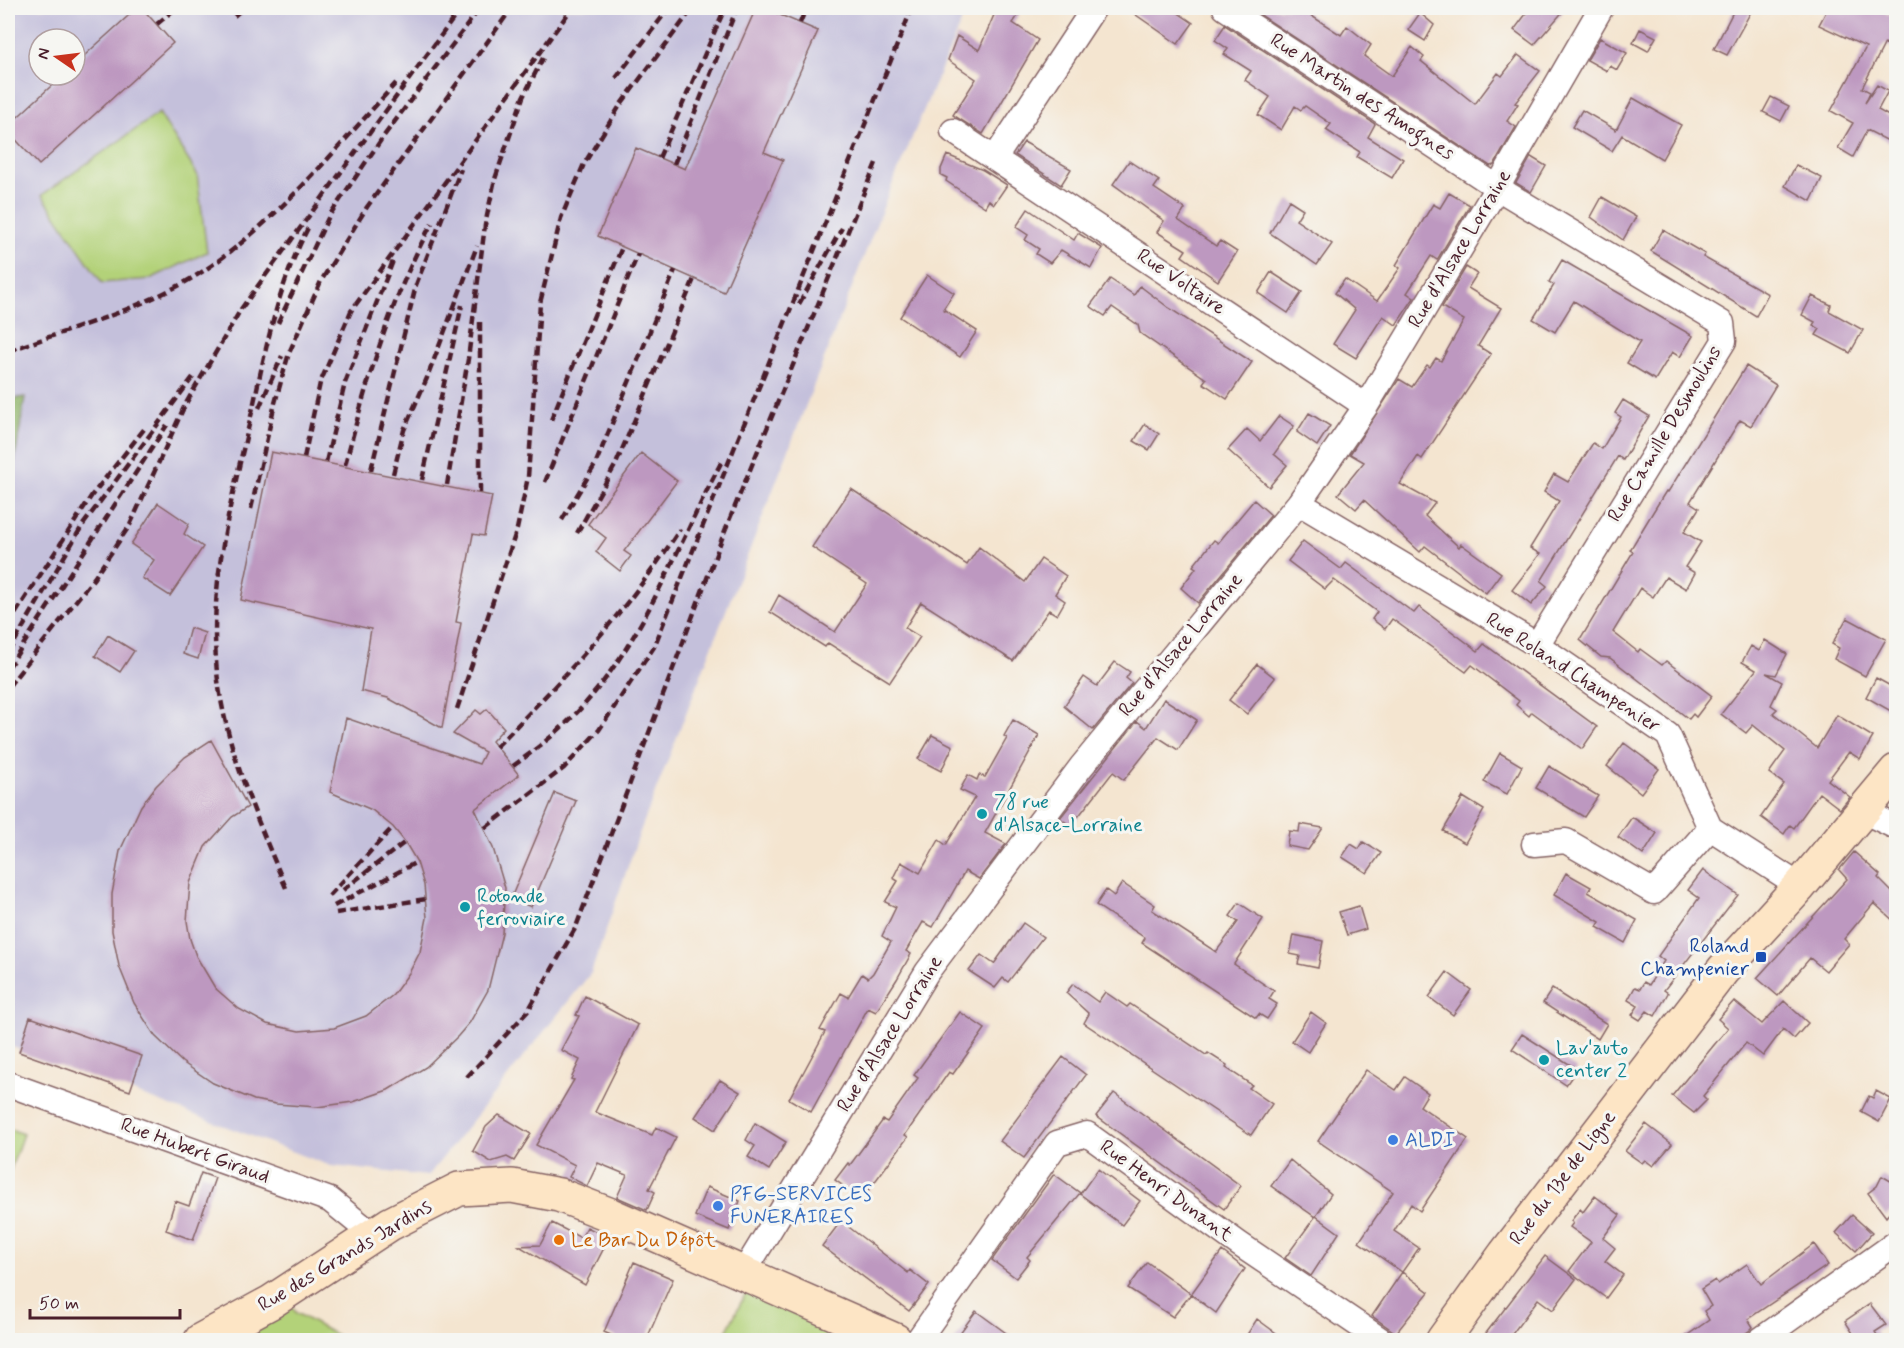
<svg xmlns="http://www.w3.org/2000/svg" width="1904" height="1348" viewBox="0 0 1904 1348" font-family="Mynerve,sans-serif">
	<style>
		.industrial { fill: #c4c0db; fill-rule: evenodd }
		.green { fill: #b3d279; stroke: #7e7852; stroke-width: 1.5 }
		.forest { fill: #8eb469; stroke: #6c6a4a; stroke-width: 1.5 }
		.building { fill: #bd98c0 }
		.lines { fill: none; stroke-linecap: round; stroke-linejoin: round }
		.street-casing { stroke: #866465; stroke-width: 27 }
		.secondary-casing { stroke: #866465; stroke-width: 36 }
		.street { stroke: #fff; stroke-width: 24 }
		.secondary { stroke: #fde5c5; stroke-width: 33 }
		.rail { stroke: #4a1f2b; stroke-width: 4.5; stroke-dasharray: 9 4.5; stroke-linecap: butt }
		.culture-dot { fill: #0f9aa8; stroke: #f6f6f2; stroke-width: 2 }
		.transit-dot { fill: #1a4fb4; stroke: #f6f6f2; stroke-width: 2 }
		.shop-dot { fill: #3f7fe0; stroke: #f6f6f2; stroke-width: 2 }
		.food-dot { fill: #e8710a; stroke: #f6f6f2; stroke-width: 2 }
		.labels { text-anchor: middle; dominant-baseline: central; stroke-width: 6; stroke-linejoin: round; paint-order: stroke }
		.street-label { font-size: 20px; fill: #4a1f2b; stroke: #f6f6f2 }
		.culture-label { font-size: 20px; fill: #0d838f; stroke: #f6f6f2; text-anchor: start }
		.transit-label { font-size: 20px; fill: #164399; stroke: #f6f6f2; text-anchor: end }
		.shop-label { font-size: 20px; fill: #366cbe; stroke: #f6f6f2; text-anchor: start }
		.food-label { font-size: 20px; fill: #c56008; stroke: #f6f6f2; text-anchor: start }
	</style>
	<rect width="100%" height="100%" fill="#f6f6f2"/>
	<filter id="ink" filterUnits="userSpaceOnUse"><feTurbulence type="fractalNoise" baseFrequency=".0167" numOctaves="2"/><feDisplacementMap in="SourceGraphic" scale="12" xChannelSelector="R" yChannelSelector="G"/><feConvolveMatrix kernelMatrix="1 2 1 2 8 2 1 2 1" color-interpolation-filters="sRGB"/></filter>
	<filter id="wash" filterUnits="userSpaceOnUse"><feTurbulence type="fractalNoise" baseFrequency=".008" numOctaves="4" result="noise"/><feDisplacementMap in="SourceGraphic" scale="24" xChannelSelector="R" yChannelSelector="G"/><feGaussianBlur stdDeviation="1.35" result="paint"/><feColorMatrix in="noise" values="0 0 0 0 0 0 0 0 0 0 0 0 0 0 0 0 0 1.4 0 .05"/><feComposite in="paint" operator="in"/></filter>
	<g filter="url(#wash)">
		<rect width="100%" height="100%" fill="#f4e5d0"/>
		<path class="industrial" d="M8 8H967L889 192 641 829 591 973 428 1176 331 1166 8 1045ZM39 39H75V75H39Z"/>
		<path class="green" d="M159 113 197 174 207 252 150 279 102 283 42 195Z
			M8 1128 23 1134 8 1177Z
			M747 1291 854 1340H722Z
			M290 1304 296 1313 345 1340H226Z"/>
		<path class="forest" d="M25 397 8 502V400Z"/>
		<g id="blocks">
			<path class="building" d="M137 8H142L173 43 39 165 8 131V126L63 75H75V64Z
				M756 8H764L818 31 764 152 783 160 724 292 598 236 636 148 685 169Z
				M997 8H1023L1013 23 1038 40 983 134 953 115 976 79 948 60 957 36 979 50Z
				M1126 8H1171L1193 23 1178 44Z
				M1263 8H1311L1307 13 1341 35 1347 26 1371 45 1364 56 1392 76 1412 47 1424 57 1421 61 1475 104 1498 73 1502 76 1518 55 1540 71 1515 103 1518 104 1507 121 1516 127 1494 165 1490 166 1259 14Z
				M1525 8H1566L1534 45 1514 30 1529 10Z
				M1735 8H1753L1727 55 1714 49Z
				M1828 8H1876L1896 18V49L1885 43 1862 88 1870 92 1865 103 1877 85 1888 91 1878 110 1896 120V145L1867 130 1853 157 1838 148 1853 123 1831 111 1866 47 1819 25Z
				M1420 13 1434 25 1425 41 1408 30Z
				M1225 25 1375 124 1368 137 1403 159 1392 178 1357 157 1360 152 1326 130 1331 124 1305 106 1301 110 1295 106 1281 130 1258 115 1270 97 1245 80 1251 71 1224 54 1228 49 1215 40Z
				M1640 29 1656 37 1648 51 1633 43Z
				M1600 38 1627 53 1617 70 1610 66 1607 71 1587 60Z
				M1771 97 1789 106 1781 121 1763 112Z
				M1633 98 1681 125 1662 159 1622 135 1612 151 1572 127 1582 110 1616 130Z
				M1024 142 1071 169 1061 185 1015 155Z
				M947 155 983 170 1007 185 994 204 989 200 985 207 946 181 947 178 941 175V169Z
				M1531 157 1546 166 1531 192 1516 183Z
				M1129 161 1159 181 1154 188 1185 209 1178 220 1216 246 1220 241 1237 252 1218 281 1182 256 1186 250 1157 232 1164 221 1113 184Z
				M1796 165 1822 178 1811 201 1785 186Z
				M1449 193 1470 205 1437 260 1431 256 1407 293 1414 298 1396 325 1383 316 1356 358 1333 344 1355 310 1335 293 1345 279 1377 301 1400 268 1396 265 1433 204 1440 208Z
				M1602 197 1636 217 1623 240 1591 217Z
				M1289 200 1303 209 1296 220 1332 244 1317 265 1270 233Z
				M1028 209 1074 240 1078 233 1102 248 1091 268 1061 250 1050 263 1036 254 1039 249 1025 240 1028 235 1016 227Z
				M1663 230 1705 254 1703 257 1768 294 1756 316 1651 251Z
				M1562 260 1693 336 1680 357 1672 352 1655 380 1627 363 1640 342 1574 301 1555 332 1533 319 1554 285 1549 282Z
				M1466 267 1477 274 1468 288 1501 308 1478 346 1491 354 1422 459 1418 456 1400 484 1435 503 1425 516 1459 547 1461 544 1501 573 1486 593 1425 546 1420 552 1364 500 1356 509 1338 494 1364 462 1350 454 1399 379 1412 387 1427 365 1430 367 1436 358 1441 361 1464 320 1442 307Z
				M1271 272 1302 292 1288 313 1258 293Z
				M927 275 954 293 943 309 977 331 960 357 900 317Z
				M1110 279 1134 295 1140 286 1169 308 1252 362 1227 399 1203 383 1206 379 1140 333 1138 325 1112 307 1105 316 1090 306Z
				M1812 296 1831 305 1829 311 1863 330 1850 353 1816 335 1820 329 1813 325 1815 322 1802 315Z
				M1746 366 1776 385 1751 426 1740 420 1690 502 1699 508 1684 532 1701 542 1685 567 1695 573 1686 589 1666 577 1653 597 1640 588 1613 632 1638 652 1640 649 1662 665 1666 661 1712 696 1696 717 1693 714 1689 719 1610 658 1601 657 1580 640 1633 552 1630 550 1653 512 1666 491 1668 492Z
				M1623 400 1649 416 1623 460 1618 456 1541 581 1547 586 1531 605 1512 590 1540 554 1530 548 1559 501 1544 492 1554 474 1568 482 1593 443 1602 449 1621 417 1615 413Z
				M1309 413 1330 426 1317 446 1297 432Z
				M1279 416 1294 426 1274 454 1287 465 1269 487 1228 450 1247 429 1260 441Z
				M1145 424 1159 434 1149 450 1134 441Z
				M271 452 492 496 484 536 473 534 456 622 461 623 442 728 388 698 361 691 371 629 241 600Z
				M641 453 677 481 624 551 631 556 620 571 596 552 606 538 588 524Z
				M851 489 967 565 979 547 1025 582 1041 559 1066 576 1055 594 1065 601 1057 615 1049 610 1013 661 921 602 905 628 920 637 890 682 828 643 825 647 770 612 779 595 835 632 867 584 812 547Z
				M1254 500 1271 515 1198 603 1181 588 1196 568 1193 566 1214 540 1218 543Z
				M158 503 189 524 184 534 203 547 170 596 142 578 154 560 131 544Z
				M1303 541 1341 569 1346 563 1414 613 1419 607 1478 651 1484 644 1597 727 1582 749 1532 712 1529 716 1516 705 1519 701 1472 665 1466 672 1392 619 1385 629 1372 619 1377 612 1334 580 1325 589 1288 561Z
				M1847 618 1886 639 1865 676 1834 659 1839 648 1832 644Z
				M190 628 205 633 198 659 183 654Z
				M108 635 134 651 120 672 95 656Z
				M1765 640 1787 654 1776 675 1766 673 1782 682 1771 705 1777 709 1773 713 1817 748 1837 715 1873 737 1860 759 1849 752 1828 780 1850 797 1840 809 1819 793 1794 828 1790 825 1784 834 1761 817 1784 784 1769 773 1785 751 1753 725 1746 733 1721 714 1756 670 1742 662 1751 646 1759 651Z
				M1115 662 1130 672 1126 678 1132 683 1093 730 1064 706 1084 677 1097 686Z
				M1257 664 1275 678 1247 714 1229 700Z
				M1876 678 1896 689V714L1866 697Z
				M1164 699 1197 720 1178 750 1158 737 1124 780 1113 772 1071 826 1060 818 1137 721 1146 728Z
				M487 709 504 728 492 741 519 775 475 809 493 848 505 888 502 933 488 990 470 1022 458 1036 426 1067 388 1090 353 1102 317 1107 276 1104 254 1100 213 1083 182 1062 155 1036 134 1003 119 966 112 931V894L120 851 141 806 156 786 185 757 211 740 248 807 232 817 205 847 190 883 187 921 190 939 196 956 215 988 239 1009 267 1024 299 1031 334 1028 366 1016 393 995 409 973 420 952 427 918 424 885 417 862 405 842 393 827 372 810 330 792 346 718 479 764 485 752 453 734 476 710 481 714Z
				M1013 720 1039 735 985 833 1006 844 979 879 965 871 933 927 923 922 906 951 911 954 897 979 876 1012 868 1008 811 1112 789 1099 825 1032 820 1030 841 993 848 997 862 974 868 978 873 973 891 942 882 936 896 907 885 902 898 881 893 878 901 862 920 873 939 840 946 845 975 797 960 790 968 775 977 780 979 775 985 777 1007 738 1004 736Z
				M932 735 953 746 941 771 918 759Z
				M1624 743 1659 769 1641 793 1607 766Z
				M1500 753 1522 766 1507 794 1484 782Z
				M1549 766 1598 796 1584 817 1536 788Z
				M555 793 576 801 531 907 511 898Z
				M1463 797 1484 810 1465 843 1443 831Z
				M1632 817 1657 833 1643 855 1618 837Z
				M1300 824 1323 828 1308 850 1287 846 1289 831 1299 832Z
				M1363 842 1381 853 1367 873 1342 857 1351 844 1359 849Z
				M1854 852 1880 875 1878 878 1896 896V923L1874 903 1844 939 1849 944 1826 971 1810 958 1778 996 1757 978 1847 879 1839 870Z
				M1703 870 1738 895 1664 990 1668 993 1655 1016 1647 1011 1640 1020 1632 1015 1638 1006 1628 1000 1635 987 1640 989 1644 982 1649 985 1664 961 1658 956 1699 898 1688 890Z
				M1566 873 1591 887 1588 892 1637 920 1625 943 1597 927 1600 922 1554 895Z
				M1122 883 1155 905 1152 910 1216 952 1238 922 1230 916 1239 903 1263 919 1234 964 1274 991 1269 999 1277 1004 1267 1019 1259 1014 1256 1018 1142 943 1145 938 1096 905 1106 890 1114 896Z
				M1359 906 1366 929 1347 935 1339 912Z
				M1023 923 1043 937 1008 982 1003 978 995 988 969 971 981 955 994 964Z
				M1294 935 1323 941 1318 968 1298 964 1300 956 1290 954Z
				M1447 972 1471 990 1453 1015 1429 997Z
				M1073 984 1098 1002 1105 992 1127 1007 1130 1004 1206 1055 1208 1053 1227 1065 1226 1068 1252 1085 1249 1088 1272 1104 1251 1135 1084 1023 1089 1014 1066 993Z
				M1552 989 1607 1024 1598 1039 1543 1003Z
				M585 996 638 1025 595 1112 652 1135 656 1127 676 1137 649 1189 655 1192 647 1210 617 1197 627 1175 598 1163 587 1186 569 1177 575 1165 536 1145 574 1080 571 1079 580 1060 561 1050 579 1016 576 1015Z
				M1734 1001 1762 1024 1784 1001 1808 1023 1794 1039 1783 1029 1763 1056 1746 1043 1703 1096 1707 1100 1694 1113 1672 1096 1728 1028 1718 1019Z
				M960 1012 985 1029 953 1074 949 1072 905 1135 908 1137 862 1199 835 1180 848 1163 850 1165 883 1120 887 1122 918 1078 914 1075Z
				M1311 1012 1326 1023 1308 1052 1292 1041Z
				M30 1017 142 1056 130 1091 19 1052Z
				M1522 1034 1577 1069 1566 1085 1512 1049Z
				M1063 1057 1086 1075 1024 1158 1000 1141Z
				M1366 1070 1396 1090 1405 1077 1428 1093 1420 1106 1468 1139 1420 1211 1411 1204 1394 1231 1419 1248 1402 1272 1359 1242 1393 1192 1318 1141Z
				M720 1080 740 1092 715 1130 695 1117Z
				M1876 1091 1891 1099 1879 1122 1861 1112 1869 1096 1873 1098Z
				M1114 1093 1241 1186 1224 1209 1096 1116Z
				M499 1115 531 1134 514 1161 507 1157 491 1162 473 1151 486 1127Z
				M755 1123 786 1142 769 1170 748 1157 755 1146 746 1140Z
				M1646 1124 1672 1144 1653 1166 1645 1160 1642 1163 1625 1151Z
				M1290 1160 1331 1194 1316 1216 1339 1233 1311 1276 1285 1258 1315 1217 1271 1186Z
				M1098 1169 1140 1201 1122 1225 1080 1194Z
				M201 1173 215 1178 193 1240 166 1230 175 1201 189 1206Z
				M1054 1174 1080 1193 1027 1257 1030 1260 1016 1278 992 1260Z
				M1882 1176 1896 1184V1205L1886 1217 1868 1193 1877 1186Z
				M707 1187 740 1201 729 1230 695 1216Z
				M1595 1196 1620 1215 1603 1238 1615 1248 1605 1261 1623 1275 1606 1298 1569 1271 1591 1242 1570 1227 1573 1223 1571 1221 1580 1209 1583 1212Z
				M1852 1215 1872 1233 1856 1251 1836 1233Z
				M841 1221 908 1273 910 1270 929 1285 909 1311 822 1246Z
				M552 1223 581 1238 587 1227 609 1238 585 1285 519 1246 540 1245Z
				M1814 1244 1828 1265 1748 1319 1753 1327 1750 1330 1735 1341H1679L1709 1320 1704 1311 1711 1306 1701 1289 1715 1280 1718 1284 1747 1264 1761 1284Z
				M1222 1251 1245 1269 1216 1313 1191 1294Z
				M1545 1256 1576 1279 1553 1310 1538 1299 1507 1341H1480Z
				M634 1262 673 1279 646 1341H624L604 1332Z
				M1147 1262 1191 1294 1173 1317 1128 1288Z
				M1402 1272 1429 1292 1396 1333 1372 1316Z
				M1870 1304 1886 1325 1875 1332 1881 1341H1858L1845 1321Z
				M976 1311 1017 1341H954Z
				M1257 1319 1287 1341H1243Z"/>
		</g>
	</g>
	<g filter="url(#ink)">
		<use href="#blocks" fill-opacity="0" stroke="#866465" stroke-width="1.5"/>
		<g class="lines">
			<defs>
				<path id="street" d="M1225 8 1509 195 1722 323 1724 341 1537 645
					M953 131 1366 406
					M995 158 1094 8
					M1299 503 1537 645 1668 735 1710 828 1800 886
					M1863 811 1896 827
					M1534 844 1566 841 1654 892 1710 828
					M8 1084 330 1200 373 1235
					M744 1272 927 972 1081 767 1299 503 1366 406 1498 186 1601 8
					M918 1340 1057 1143 1087 1134 1239 1244 1381 1340
					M1760 1340 1896 1243"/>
				<path id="secondary" d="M201 1340 271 1302 390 1224 459 1189 512 1186 559 1195 611 1215 895 1340
					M1443 1340 1505 1254 1723 970 1800 886 1896 771"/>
			</defs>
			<use href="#street" class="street-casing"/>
			<use href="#secondary" class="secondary-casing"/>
			<use href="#street" class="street"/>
			<use href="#secondary" class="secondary"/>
			<path class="rail" d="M780 15 783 8
				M234 16 243 8
				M800 23 806 8
				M157 24 176 8
				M616 78 669 8
				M659 158 725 8
				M674 164 737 8
				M799 304 842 228
				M480 322V493
				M278 323 329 216 383 137 480 8
				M8 351C62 332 118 316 170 290 255 249 333 152 397 82
				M259 408 282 356
				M551 420 622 247
				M304 458 320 383 351 311 572 8
				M326 462 345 383 393 261
				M345 465C367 381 390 300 432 223
				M371 470 416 285 461 169
				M393 474 404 430 427 378 477 246
				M422 480 462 305
				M545 482 638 254
				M447 485 468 359 485 225 495 179 523 97 543 58
				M251 509 275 403 289 353 321 281 367 207 512 8
				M562 520 595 465 675 270
				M577 533 616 464 694 279
				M8 625 92 495 145 428
				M8 653 82 526 193 377
				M8 668 167 425
				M8 687 94 578 130 525 185 405 241 309 461 8
				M457 709 517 529 528 477 540 303 561 218 584 164 621 104 693 8
				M496 747C563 679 628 610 680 529
				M513 766C541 746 572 721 594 693 650 625 681 538 722 461
				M485 828 564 768 599 730 654 647 912 8
				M286 888C257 819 225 747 217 672 208 584 232 497 252 412 266 347 278 285 309 226
				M343 890 405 842
				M329 896 393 827
				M334 906 417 862
				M336 913 426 899
				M467 1077 528 1011 576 927 724 533 876 163"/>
		</g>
	</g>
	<g class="culture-dot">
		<circle cx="982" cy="814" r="6"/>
		<circle cx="465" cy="907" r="6"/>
		<circle cx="1544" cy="1060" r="6"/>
	</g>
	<rect class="transit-dot" x="1755" y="951" width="12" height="12" rx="3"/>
	<g class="shop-dot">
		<circle cx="1393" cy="1140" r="6"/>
		<circle cx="718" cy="1206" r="6"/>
	</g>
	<circle class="food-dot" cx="559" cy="1240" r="6"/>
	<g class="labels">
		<g class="street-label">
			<text transform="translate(1362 97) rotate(33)">Rue Martin des Amognes</text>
			<text transform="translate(1460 249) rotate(-59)">Rue d'Alsace Lorraine</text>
			<text transform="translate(1181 282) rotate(34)">Rue Voltaire</text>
			<text transform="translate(1665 434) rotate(-59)">Rue Camille Desmoulins</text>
			<text transform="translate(1181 645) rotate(-50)">Rue d'Alsace Lorraine</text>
			<text transform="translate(1573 673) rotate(33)">Rue Roland Champenier</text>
			<text transform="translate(890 1034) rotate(-58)">Rue d'Alsace Lorraine</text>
			<text transform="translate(195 1151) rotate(20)">Rue Hubert Giraud</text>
			<text transform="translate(1563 1178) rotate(-53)">Rue du 13e de Ligne</text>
			<text transform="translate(1166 1191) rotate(36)">Rue Henri Dunant</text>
			<text transform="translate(345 1256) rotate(-31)">Rue des Grands Jardins</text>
		</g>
		<g class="culture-label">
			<text x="994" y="802">78 rue<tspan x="994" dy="23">d'Alsace-Lorraine</tspan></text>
			<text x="477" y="896">Rotonde<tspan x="477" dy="23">ferroviaire</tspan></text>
			<text x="1556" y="1048">Lav'auto<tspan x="1556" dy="23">center 2</tspan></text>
		</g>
		<g class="transit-label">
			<text x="1749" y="946">Roland<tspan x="1749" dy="23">Champenier</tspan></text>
		</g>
		<g class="shop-label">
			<text x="1405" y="1140">ALDI</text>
			<text x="730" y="1194">PFG-SERVICES<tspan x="730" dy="23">FUNERAIRES</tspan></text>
		</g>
		<g class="food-label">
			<text x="571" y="1240">Le Bar Du Dépôt</text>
		</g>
	</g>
	<rect width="1904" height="1348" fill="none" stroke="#f6f6f2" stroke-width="30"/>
	<g transform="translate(57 57) rotate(284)"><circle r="28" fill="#f6f6f2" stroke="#b1a0a2" stroke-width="1.5"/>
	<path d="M0-4.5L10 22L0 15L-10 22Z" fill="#c8321e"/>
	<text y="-9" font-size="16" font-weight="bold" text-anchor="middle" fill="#4a1f2b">N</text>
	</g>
	<path d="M30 1309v9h150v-9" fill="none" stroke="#4a1f2b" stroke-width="3"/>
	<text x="39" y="1309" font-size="18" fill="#4a1f2b" stroke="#f6f6f2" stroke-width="4.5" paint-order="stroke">50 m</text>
</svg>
